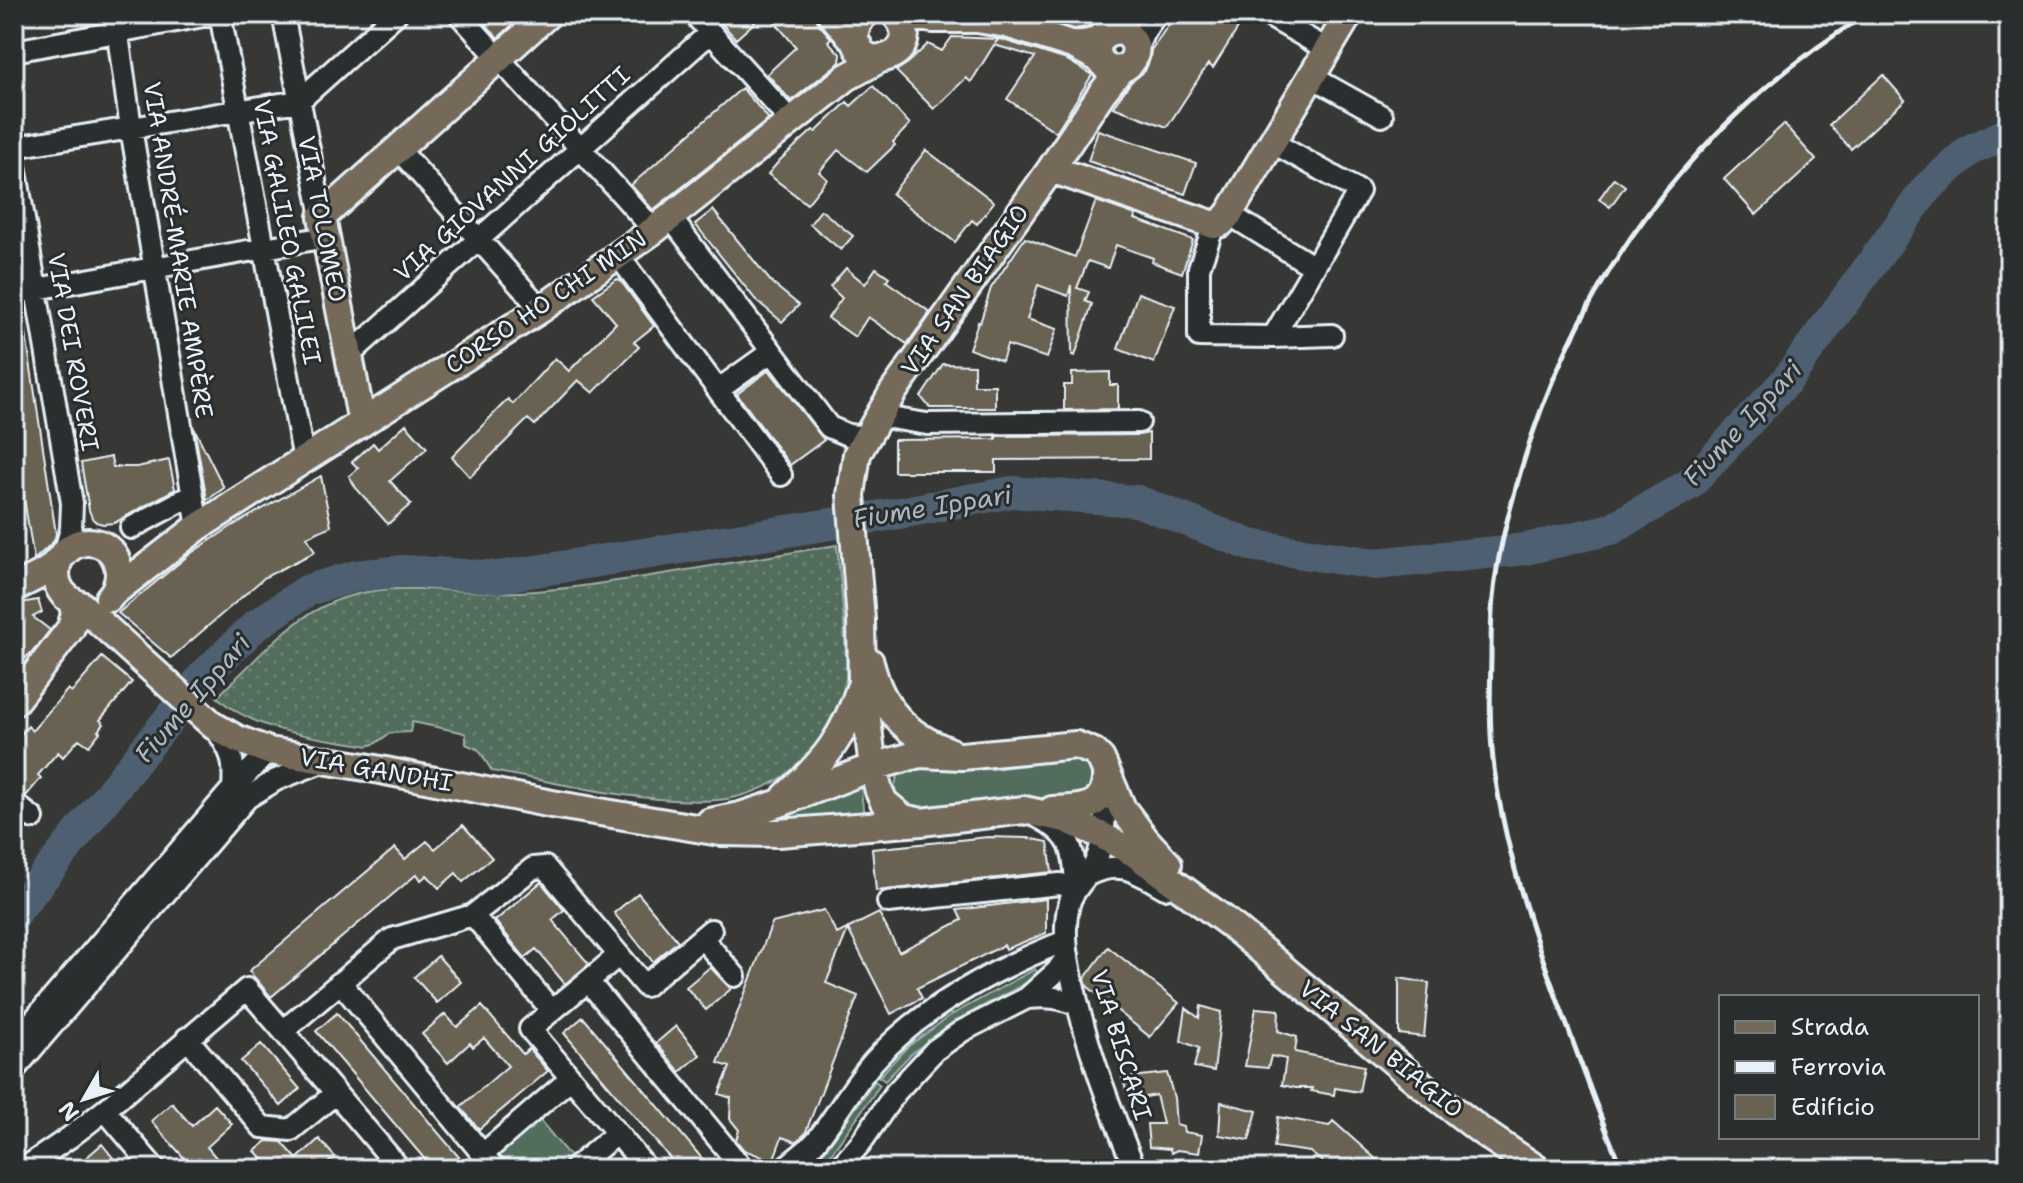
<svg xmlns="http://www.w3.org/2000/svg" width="2023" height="1183" viewBox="0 0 2023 1183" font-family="'Shantell Sans',sans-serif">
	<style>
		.grass { fill: url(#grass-dots); stroke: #9dafaa; stroke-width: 2 }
		.garden { fill: #526d5c; stroke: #9dafaa; stroke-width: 2 }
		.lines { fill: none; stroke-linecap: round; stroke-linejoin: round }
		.river { stroke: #4e5f70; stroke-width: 32 }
		.building { fill: #696252; stroke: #e8f1f8; stroke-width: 2 }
		.minor-casing { stroke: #e8f1f8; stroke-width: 26 }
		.major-casing { stroke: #e8f1f8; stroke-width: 32 }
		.minor { stroke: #2a2d2e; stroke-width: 20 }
		.major { stroke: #746a5a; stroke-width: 26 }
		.rail { stroke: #e8f1f8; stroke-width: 5 }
		.labels { text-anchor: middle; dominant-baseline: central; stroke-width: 6; stroke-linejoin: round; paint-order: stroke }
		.street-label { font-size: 24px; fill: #e8f1f8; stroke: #2a2d2e }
		.water-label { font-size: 26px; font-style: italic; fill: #aab7c2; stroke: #2a2d2e }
	</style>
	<defs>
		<pattern id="grass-dots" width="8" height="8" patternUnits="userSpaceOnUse" patternTransform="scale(2)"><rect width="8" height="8" fill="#526d5c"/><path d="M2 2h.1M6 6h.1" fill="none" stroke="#6b8274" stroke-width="1.8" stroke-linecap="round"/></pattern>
	</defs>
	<rect width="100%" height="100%" fill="#373835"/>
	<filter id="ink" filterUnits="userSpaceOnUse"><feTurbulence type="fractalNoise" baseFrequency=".0125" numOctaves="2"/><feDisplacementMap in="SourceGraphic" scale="16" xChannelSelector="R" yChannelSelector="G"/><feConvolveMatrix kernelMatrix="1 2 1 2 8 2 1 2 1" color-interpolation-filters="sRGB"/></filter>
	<g filter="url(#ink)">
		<path class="grass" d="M837 545C840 578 844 610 845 642 846 656 848 671 845 684 840 713 827 738 806 758 785 780 756 794 726 799 709 802 690 801 672 800 611 796 552 782 492 771L479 750 466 744V734L461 732 412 722 410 732 390 733 376 743 368 746C318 737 256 733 217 697 248 668 283 626 322 607 385 575 452 595 519 592 567 590 616 581 663 574 721 564 779 555 837 545Z"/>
		<path class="garden" d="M1075 759C1095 763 1096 775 1089 792L1072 799 1035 798 997 800 914 810C899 799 889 793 899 773L925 763 947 770 993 769Z
			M860 781 864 817 769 823 764 820Z
			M1035 969 1039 976 955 1021 911 1054 885 1081 879 1077 906 1048 951 1015Z
			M875 1081 880 1085 831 1154 817 1169H804L826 1149Z
			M538 1118 572 1159 560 1169H510L496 1153Z"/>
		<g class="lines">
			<path class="river" d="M14 914 204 675 255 626 308 590 356 576 403 571 498 577 894 514 1012 492 1137 501 1250 545 1375 564 1526 549 1611 529 1690 484 1786 381 1927 188 1970 150 2009 133"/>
		</g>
		<path class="building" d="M477 14H524L498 38Z
			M713 14H764L736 39Z
			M768 14H814L819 24 831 38 828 41 841 55 840 62 791 101 767 74 796 47Z
			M1029 14H1128L1124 16H1109L1086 27 1074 29Z
			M1176 14H1247L1213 68 1208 64 1167 127 1113 107 1131 82 1145 71 1150 59 1151 50Z
			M952 37 998 39 995 43 999 39 1003 40 1067 60 1092 75 1056 132 1007 99 1035 57 994 45 971 82 966 78 934 109 896 71 908 63 928 44 942 51Z
			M1883 75 1905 100 1851 149 1829 125Z
			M873 86 910 124 893 142 895 145 867 172 838 150 819 172 827 179 807 204 768 174 780 160 813 130 816 132 847 102 851 106Z
			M742 88 769 119 653 210 631 185Z
			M1784 124 1816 160 1756 215 1724 179Z
			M1098 130 1196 163 1185 194 1088 161Z
			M926 150 994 202 977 224 972 220 955 242 892 194Z
			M1614 178 1625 186 1610 207 1599 199Z
			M1096 201 1136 215 1135 219 1193 240 1182 273 1152 262 1153 258 1116 245 1108 268 1088 261 1077 288 1089 292 1085 301 1092 304 1075 356 1072 355 1071 285 1068 296 1038 285 1027 319 1057 329 1047 358 1007 345 1002 361 969 349 978 322 980 323 991 288 1025 238 1075 257Z
			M713 210 772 283 799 305 782 322 755 299 695 224Z
			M821 210 853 236 841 250 810 224Z
			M846 268 865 284 876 268 889 277 886 281 930 312 907 344 868 317 855 337 828 318 842 298 830 287Z
			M617 279 620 280 654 326 634 342 639 347 593 393 578 380 535 425 528 419 470 477 452 457 508 399 513 404 555 358 569 371 616 323 593 296Z
			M1138 293 1175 306 1154 363 1118 349Z
			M22 308 56 534 54 541 34 560 14 437V309Z
			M943 364 974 365V385H995V408H930L921 397Z
			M769 370 824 440 790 465 737 394Z
			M1110 372V385H1118V409L1064 410V385H1072V373Z
			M406 424 427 448 390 481 411 504 388 524 356 488 349 476 358 468 352 462 373 443 378 449Z
			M194 428 224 488 207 500Z
			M1149 433V459L996 460V472H894V440L996 439V436L1139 435Z
			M111 457 113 467H137L169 460 175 489 114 523 103 524 96 522 92 518 89 510 81 463Z
			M321 476 331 526 307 537 315 552 265 577 171 658 118 613 190 554 232 526Z
			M38 600 42 612 33 617 50 630 36 648 14 669V604Z
			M102 657 132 682 100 720 104 724 98 731 100 732 89 746 79 739 63 757 58 752 38 775 41 778 26 796 14 786V742L28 726 32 731 68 689 72 692Z
			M463 825 492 858 463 882 456 873 439 888 427 875 421 880 417 874 271 997 249 971 395 848 405 859 427 841 435 849Z
			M988 837 1028 838 1048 842 1052 872 876 891 872 849Z
			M541 882 564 910 552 920 589 964 565 984 536 949 525 958 495 921Z
			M638 893 678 941 653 962 614 913Z
			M1046 899V933L1006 949 1004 945 917 988 922 998 891 1014 848 929 826 983 858 996 805 1134 796 1142 782 1137 773 1161 744 1150 736 1140 739 1130 730 1119 731 1098 719 1094 730 1067 718 1063 772 923 824 910 837 934 879 913 899 952 962 920 957 910Z
			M1108 947 1179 1003 1150 1037 1087 986 1085 978Z
			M438 956 461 982 437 1003 414 977Z
			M710 967 731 989 706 1010 686 987Z
			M1399 978 1429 983 1424 1037 1399 1034Z
			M482 1006 523 1054 529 1049 548 1071 479 1129 460 1107 508 1066 484 1038 473 1047 470 1043 448 1063 422 1034 445 1014 457 1027Z
			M1201 1006 1221 1012 1214 1071 1194 1067 1199 1048 1181 1041 1186 1008 1199 1018Z
			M1256 1008 1279 1010 1278 1031 1297 1037 1295 1052 1364 1066 1359 1092 1335 1088 1334 1095 1311 1091 1312 1088H1296L1282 1085 1286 1059 1271 1056 1268 1068 1245 1066Z
			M337 1013 469 1169H433L316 1031Z
			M583 1017 711 1169H679L564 1033Z
			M676 1026 700 1055 680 1072 656 1043Z
			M261 1044 300 1089 281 1106 241 1061Z
			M1167 1073 1174 1098 1176 1125 1183 1127 1184 1132 1202 1135 1199 1153 1177 1150 1171 1153 1170 1149 1149 1147 1147 1124H1163L1156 1095 1130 1100 1122 1078Z
			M1221 1102 1257 1111 1249 1140 1219 1135Z
			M172 1103 192 1126 215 1105 232 1124 207 1147 219 1161 210 1169H194L151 1121Z
			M1278 1117 1329 1126 1333 1121 1387 1169H1331L1310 1152 1274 1147Z
			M319 1139 335 1157 321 1169H272L255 1151 267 1141 282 1142 297 1159Z
			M102 1144 122 1169H73Z"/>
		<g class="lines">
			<defs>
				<path id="minor" d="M115 14 131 128 198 527
					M220 14 304 460
					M283 14 322 217
					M459 14 654 230
					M694 14 791 121
					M1266 14 1328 50
					M14 51 214 14
					M1135 52 1144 32 1156 14
					M1312 77 1382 116
					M1272 142 1359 191 1273 337
					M14 147 299 101 396 14
					M399 150 541 309
					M14 160 72 503 71 529 65 551
					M1229 214 1314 267
					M671 218 829 427 848 435 866 437
					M1214 225 1199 268V336L1273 337 1332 335
					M618 255 781 475
					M14 293 326 237
					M349 355 711 32
					M718 390 771 352
					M878 416 927 424 1139 422
					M131 528 192 495
					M1106 785C1105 811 1106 839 1095 863 1088 878 1073 888 1069 904 1061 936 1070 970 1077 1001 1091 1059 1112 1114 1135 1169
					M233 788 269 751
					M14 803 33 818
					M1038 817C1073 835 1075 852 1076 888
					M1088 875C1121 859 1136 872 1165 888
					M888 902 1060 884 1076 888
					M473 915 552 1011
					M702 938 735 976
					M619 955 588 981 743 1169
					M588 981 530 1029 647 1169
					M340 982 495 1169
					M1027 998C1046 996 1060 997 1078 1005
					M283 1031 400 1169
					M187 1038 262 1127 291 1130 336 1093
					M14 1043 233 788C235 761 232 752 216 729
					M14 1070 247 798 276 780 327 760
					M105 1110 155 1169
					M483 1154 571 1078
					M23 1169 70 1137 105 1110 247 989 283 1031 392 939 473 915 533 868 545 867 645 986 711 930
					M574 1169 617 1133
					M783 1169C794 1160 807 1151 816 1141 837 1115 852 1086 874 1061 923 1006 997 968 1065 941
					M838 1169 860 1144 896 1092 935 1050 962 1031 1027 998 1057 971 1068 955"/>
				<path id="major" d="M831 14 858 45
					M865 14C859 20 854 28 855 37 860 79 930 53 895 14
					M896 14 933 19H977L1007 24 1073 45 1098 58
					M1073 45C1080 44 1086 44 1092 42 1102 38 1110 29 1122 32 1146 40 1136 77 1107 68 1097 59 1094 50 1101 38
					M1051 169 1214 225 1221 223 1229 214 1349 14
					M362 423 322 217 548 14
					M59 559C51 580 60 598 81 605L214 726 237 739 269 751 365 767 552 804 720 832 778 833 921 822 1024 810 1065 819 1103 836 1135 854 1230 924 1422 1085 1481 1131 1537 1169
					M20 585C29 580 39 576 48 570 62 559 68 541 89 542 119 543 128 579 109 598
					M113 593 198 527 541 309 654 230 847 77 880 59
					M870 662C880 707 906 736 949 751
					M14 702 71 628 75 613 72 602
					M786 796C824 762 844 737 860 688
					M1052 810C1079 809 1107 810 1106 774
					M917 821 903 818 884 802 879 791 873 767 862 681 861 620 851 495 857 454 893 392 1051 169 1101 94 1120 70
					M710 822 740 816 777 804 873 767 919 754 962 756 1076 745 1094 752 1101 759 1122 808 1146 840 1168 864"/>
			</defs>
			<use href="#minor" class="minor-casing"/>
			<use href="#major" class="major-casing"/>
			<use href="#minor" class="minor"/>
			<use href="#major" class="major"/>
			<path class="rail" d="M1622 1169C1602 1123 1585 1075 1568 1028 1537 946 1508 863 1495 775 1489 737 1490 696 1491 657 1491 637 1491 618 1493 598 1497 555 1509 512 1521 470 1578 277 1696 120 1867 14"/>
		</g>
	</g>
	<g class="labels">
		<g class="street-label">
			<text transform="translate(512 174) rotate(-42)">VIA GIOVANNI GIOLITTI</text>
			<text transform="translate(322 219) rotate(79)">VIA TOLOMEO</text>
			<text transform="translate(287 232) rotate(79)">VIA GALILEO GALILEI</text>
			<text transform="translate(178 250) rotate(81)">VIA ANDRÉ-MARIE AMPÈRE</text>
			<text transform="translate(965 290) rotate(-55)">VIA SAN BIAGIO</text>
			<text transform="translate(546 302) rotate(-34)">CORSO HO CHI MIN</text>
			<text transform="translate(73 352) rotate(80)">VIA DEI ROVERI</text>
			<text transform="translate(376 770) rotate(10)">VIA GANDHI</text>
			<text transform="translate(1121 1045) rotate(73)">VIA BISCARI</text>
			<text transform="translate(1381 1049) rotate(39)">VIA SAN BIAGIO</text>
		</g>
		<g class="water-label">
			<text transform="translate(1742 423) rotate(-47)">Fiume Ippari</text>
			<text transform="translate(932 506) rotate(-9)">Fiume Ippari</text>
			<text transform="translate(192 698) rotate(-49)">Fiume Ippari</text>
		</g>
	</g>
	<rect width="2023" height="1183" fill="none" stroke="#2a2d2e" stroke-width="48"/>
	<rect x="24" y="24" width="1975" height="1135" fill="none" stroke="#e8f1f8" stroke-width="3" filter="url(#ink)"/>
	<rect x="1719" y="995" width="260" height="144" fill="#2a2d2e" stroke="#767b7f" stroke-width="2"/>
	<rect x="1735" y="1021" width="40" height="12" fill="#746a5a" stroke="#767b7f" stroke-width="2"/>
	<text x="1791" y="1035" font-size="24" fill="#e8f1f8">Strada</text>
	<rect x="1735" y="1061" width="40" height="12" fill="#e8f1f8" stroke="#767b7f" stroke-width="2"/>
	<text x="1791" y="1075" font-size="24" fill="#e8f1f8">Ferrovia</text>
	<rect x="1735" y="1095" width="40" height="24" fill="#696252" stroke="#767b7f" stroke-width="2"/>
	<text x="1791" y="1115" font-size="24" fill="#e8f1f8">Edificio</text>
	<g transform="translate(84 1099) rotate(231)" stroke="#2a2d2e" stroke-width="6" paint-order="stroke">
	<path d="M0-6L14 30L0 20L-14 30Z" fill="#e8f1f8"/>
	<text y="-12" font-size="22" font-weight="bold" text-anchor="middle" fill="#e8f1f8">N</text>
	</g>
</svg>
